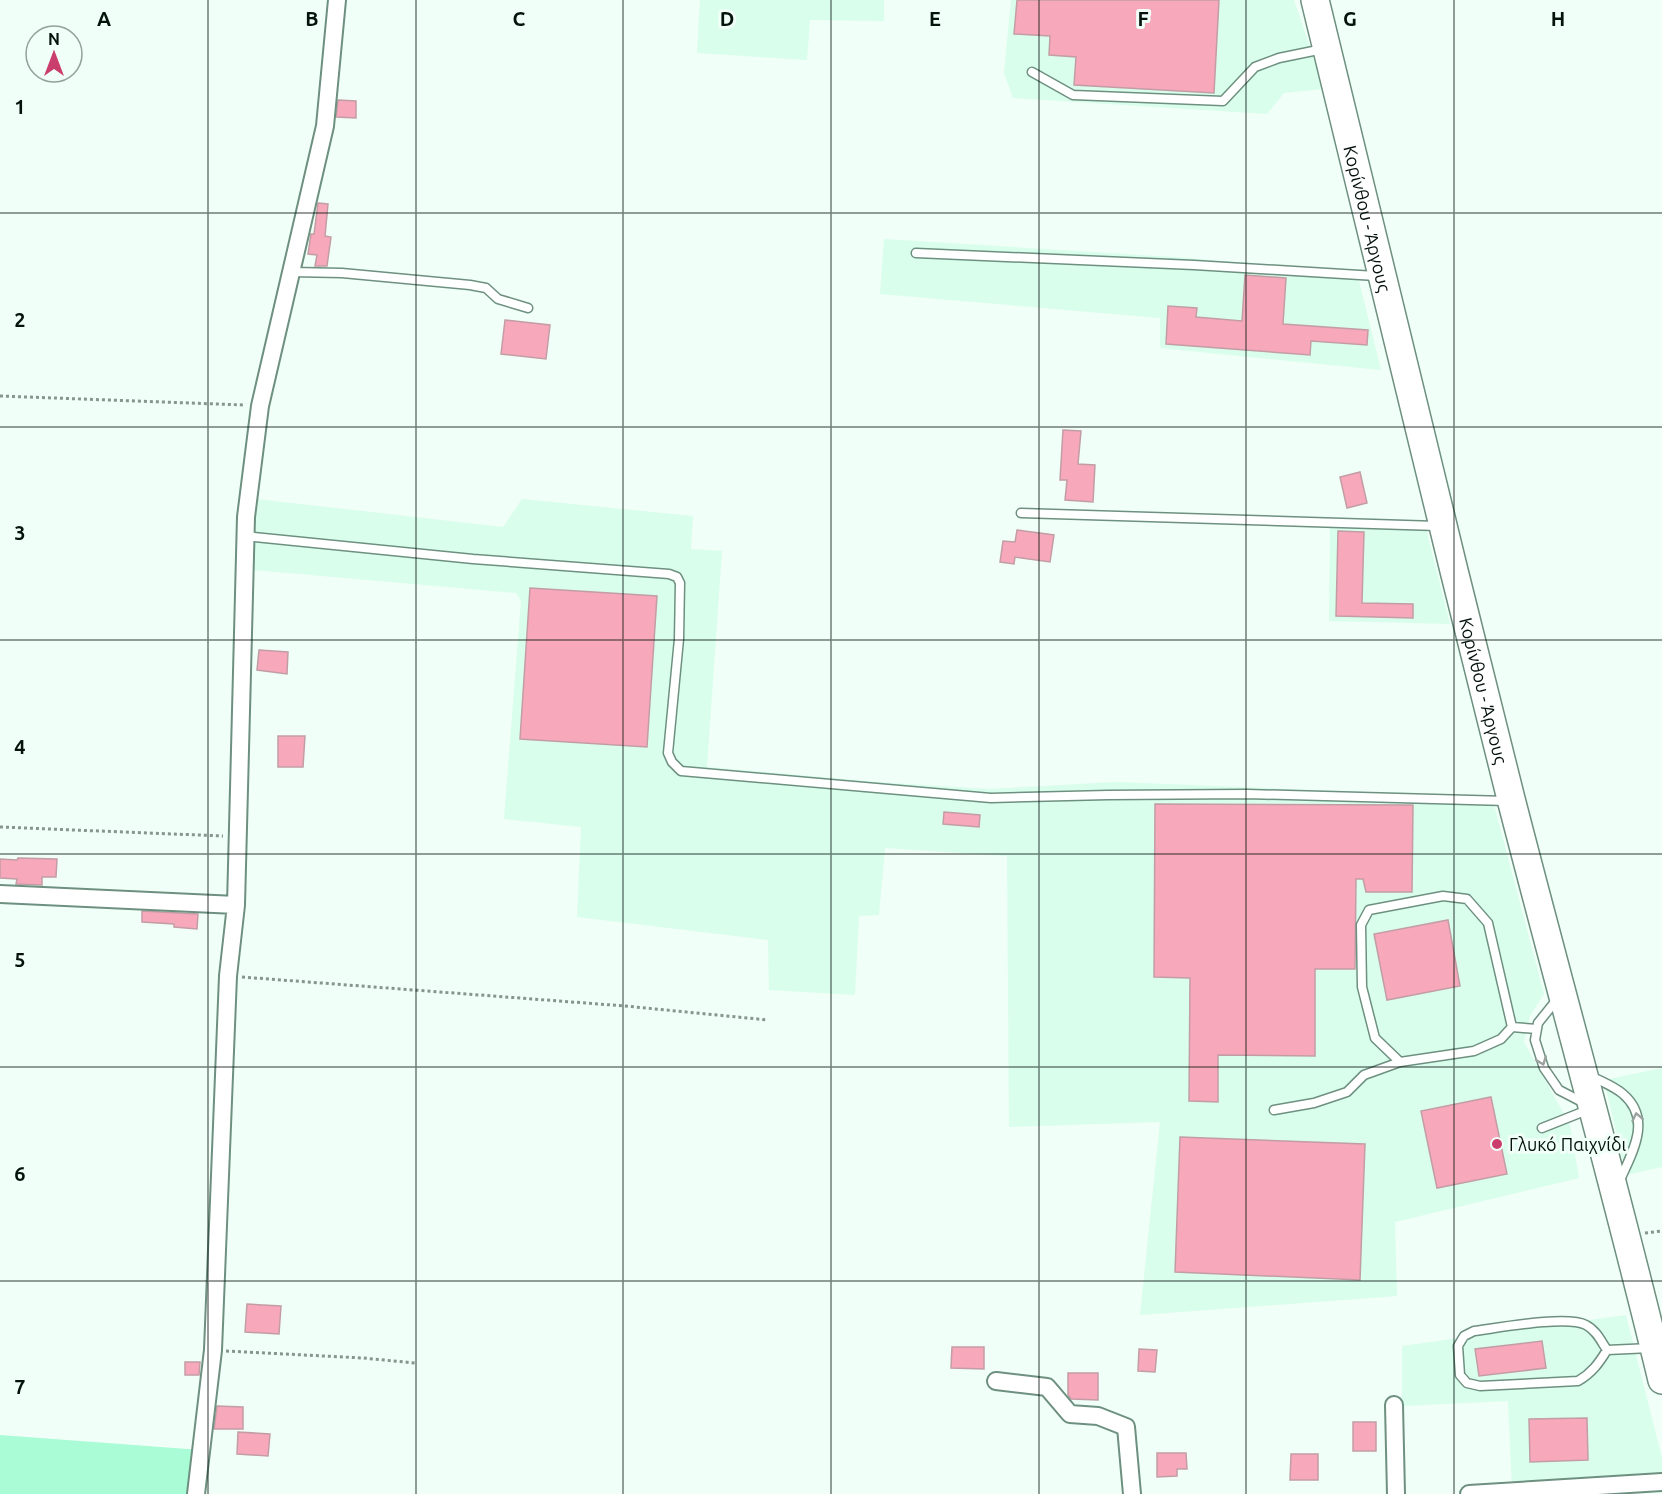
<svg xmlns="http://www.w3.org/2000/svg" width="1662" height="1494" viewBox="0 0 1662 1494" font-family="Ubuntu,sans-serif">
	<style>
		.built { fill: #d9feec }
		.green { fill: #aafcd7 }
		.building { fill: #f7a8ba; stroke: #c39da5; stroke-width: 1.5 }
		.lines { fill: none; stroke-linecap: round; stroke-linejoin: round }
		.service-casing { stroke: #6e9080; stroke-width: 11 }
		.minor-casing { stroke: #6e9080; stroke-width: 20 }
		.primary-casing { stroke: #6e9080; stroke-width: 30 }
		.path { stroke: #87958e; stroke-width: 3; stroke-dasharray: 3 3; stroke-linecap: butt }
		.service { stroke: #fff; stroke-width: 8 }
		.minor { stroke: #fff; stroke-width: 16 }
		.primary { stroke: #fff; stroke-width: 27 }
		.oneway { stroke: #9ba19e }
		.grid { fill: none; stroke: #06130d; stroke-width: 1.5; stroke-opacity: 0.55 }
		.poi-dot { fill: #ca3e6e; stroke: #f0fff7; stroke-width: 2 }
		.labels { text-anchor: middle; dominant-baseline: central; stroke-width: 6; stroke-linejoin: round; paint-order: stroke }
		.street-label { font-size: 18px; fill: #06130d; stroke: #f0fff7 }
		.poi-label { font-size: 18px; fill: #06130d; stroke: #f0fff7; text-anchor: start }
		.grid-label { font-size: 20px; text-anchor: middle; font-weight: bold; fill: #06130d; stroke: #f0fff7; stroke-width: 6; stroke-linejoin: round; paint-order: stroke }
	</style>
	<rect width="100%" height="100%" fill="#f0fff7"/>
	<path class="built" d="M700 0H884V21L810 20 807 60 697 53Z
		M1011 0H1294L1324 89 1284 93 1267 114 1013 98 1004 73Z
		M884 239 1189 258 1357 273 1381 370 1160 348V318L880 294Z
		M248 498 503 527 522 499 693 516 691 549 722 551 707 767 890 783 989 789 1116 782 1492 797 1544 994 1530 1016 1524 1042 1570 1125 1579 1178 1395 1222 1397 1296 1140 1315 1160 1122 1009 1127 1007 856 885 848 879 915 859 916 855 995 769 990 768 940 577 917 581 827 504 819 521 601 516 593 244 569Z
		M1330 522 1425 525 1450 624 1329 621Z
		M1662 1068V1167L1626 1175 1604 1080Z
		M1626 1315 1662 1458V1482L1512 1491 1508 1401 1402 1406V1346Z"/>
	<path class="green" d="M0 1435 201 1450 196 1494H0Z"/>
	<path class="building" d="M1017 0H1219L1214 93 1074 85 1076 57 1049 55 1050 36 1014 34Z
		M338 100 356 101V118L336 117Z
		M318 203 328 204 325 236 331 237 327 266H315L317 255 308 254 311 234H314Z
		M1245 275 1286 278 1283 324 1368 330 1367 345 1311 341 1310 355 1166 344 1168 306 1197 308 1196 317 1242 321Z
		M505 320 550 325 546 359 501 354Z
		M1063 430 1081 431 1078 464 1095 465 1093 502 1065 500 1067 480H1060Z
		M1360 472 1367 503 1347 508 1340 477Z
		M1017 530 1054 535 1050 562 1015 557 1014 564 1000 562 1003 541 1015 542Z
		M1338 531 1364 532 1362 603 1413 604V618L1336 616Z
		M530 588 657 596 647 747 520 739Z
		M259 650 288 652 287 674 257 670Z
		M278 736H305L303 767H278Z
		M1155 804 1413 805 1412 892H1366L1363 879H1356L1355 969H1315V1056L1218 1055V1102L1189 1101 1190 978 1154 977Z
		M944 812 980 815 979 827 943 824Z
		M18 858 57 859 56 877H42V885L16 884 17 879 0 878V859L17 860Z
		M142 911 198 914 197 929 174 927V924L142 922Z
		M1448 920 1460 986 1387 1000 1374 934Z
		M1491 1097 1507 1174 1437 1188 1421 1111Z
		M1180 1137 1365 1144 1360 1280 1175 1272Z
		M247 1304 281 1306 279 1334 245 1332Z
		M1542 1341 1546 1368 1479 1376 1475 1349Z
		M952 1347H984V1369L951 1368Z
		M1139 1349 1157 1350 1155 1372 1138 1371Z
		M185 1362H200L199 1375H185Z
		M1068 1373H1098V1400L1071 1399 1068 1395Z
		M217 1406 243 1407V1429H214Z
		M1587 1418 1588 1460 1530 1462 1529 1419Z
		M1353 1422H1376V1451H1353Z
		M238 1432 270 1434 268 1456 237 1454Z
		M1157 1453H1186L1187 1469H1177V1476L1157 1477Z
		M1291 1454H1318V1480H1290Z"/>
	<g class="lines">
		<defs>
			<path id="service" d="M1032 72 1073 95 1223 101 1255 67 1279 58 1323 49
				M916 253 1194 265 1376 276
				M292 272 342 273 470 285 486 288 498 299 528 308
				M1021 513 1437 526
				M245 536 473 559 669 574 677 577 680 583 679 639 668 753 672 762 681 771 991 798 1108 795 1247 794 1507 801
				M1559 997 1538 1023 1535 1040 1544 1068 1559 1090 1586 1104
				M1400 1062 1375 1038 1362 987 1361 925 1369 910 1443 896 1467 899 1488 923 1512 1027
				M1589 1075C1600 1081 1614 1086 1623 1094 1652 1119 1633 1151 1620 1180
				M1274 1110 1314 1103 1347 1092 1364 1075 1400 1062 1474 1051 1501 1039 1512 1027 1537 1029
				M1542 1128 1590 1109
				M1607 1350C1599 1363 1592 1373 1578 1381L1480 1386 1467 1383 1460 1375 1458 1346 1464 1336 1474 1331C1498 1328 1567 1315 1586 1325 1596 1330 1601 1341 1607 1350L1651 1348"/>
			<path id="minor" d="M0 894 236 905
				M996 1381 1047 1387 1070 1414 1098 1416 1126 1427 1132 1494
				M1394 1405 1396 1494
				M196 1494 213 1350 228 976 236 905 246 517 260 406 325 126 337 0
				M1469 1494 1662 1482"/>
			<g id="primary">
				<path id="s1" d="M1315 0C1379 266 1444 533 1511 799 1561 993 1615 1185 1662 1380"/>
			</g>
		</defs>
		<use href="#service" class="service-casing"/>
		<use href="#minor" class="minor-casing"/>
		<use href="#primary" class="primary-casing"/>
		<path class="path" d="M0 396 244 405
			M0 827 223 836
			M242 977 625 1006 768 1020
			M1645 1233 1662 1231
			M226 1351 363 1358 415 1363"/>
		<use href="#service" class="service"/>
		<use href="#minor" class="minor"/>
		<use href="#primary" class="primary"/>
	</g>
	<defs><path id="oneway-chevron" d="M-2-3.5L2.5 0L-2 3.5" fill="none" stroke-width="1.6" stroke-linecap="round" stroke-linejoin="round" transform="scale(1.5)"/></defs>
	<g class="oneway">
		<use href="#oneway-chevron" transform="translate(1542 1061) rotate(69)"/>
		<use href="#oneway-chevron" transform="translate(1637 1117) rotate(-102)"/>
	</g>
	<path class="grid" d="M208 0V1494M416 0V1494M623 0V1494M831 0V1494M1039 0V1494M1246 0V1494M1454 0V1494M0 213H1662M0 427H1662M0 640H1662M0 854H1662M0 1067H1662M0 1281H1662"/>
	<circle class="poi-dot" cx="1497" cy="1144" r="6"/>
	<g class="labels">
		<g class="street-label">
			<text stroke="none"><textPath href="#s1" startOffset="225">Κορίνθου - Άργους</textPath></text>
			<text stroke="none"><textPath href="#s1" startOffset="711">Κορίνθου - Άργους</textPath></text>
		</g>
		<g class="poi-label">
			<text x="1509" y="1144">Γλυκό Παιχνίδι</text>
		</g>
	</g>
	<g class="grid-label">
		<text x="104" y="26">A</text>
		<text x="312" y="26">B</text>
		<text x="519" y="26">C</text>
		<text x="727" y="26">D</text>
		<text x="935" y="26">E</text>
		<text x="1143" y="26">F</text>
		<text x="1350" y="26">G</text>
		<text x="1558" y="26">H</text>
		<text x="20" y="114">1</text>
		<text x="20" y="327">2</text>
		<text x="20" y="540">3</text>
		<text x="20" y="754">4</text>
		<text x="20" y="967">5</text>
		<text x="20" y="1181">6</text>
		<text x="20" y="1394">7</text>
	</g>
	<g transform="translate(54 54)"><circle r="28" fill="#f0fff7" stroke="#92a199" stroke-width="1.5"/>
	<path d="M0-4.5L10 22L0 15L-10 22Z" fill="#ca3e6e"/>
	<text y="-9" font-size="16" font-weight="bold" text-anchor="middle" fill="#06130d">N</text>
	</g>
</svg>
